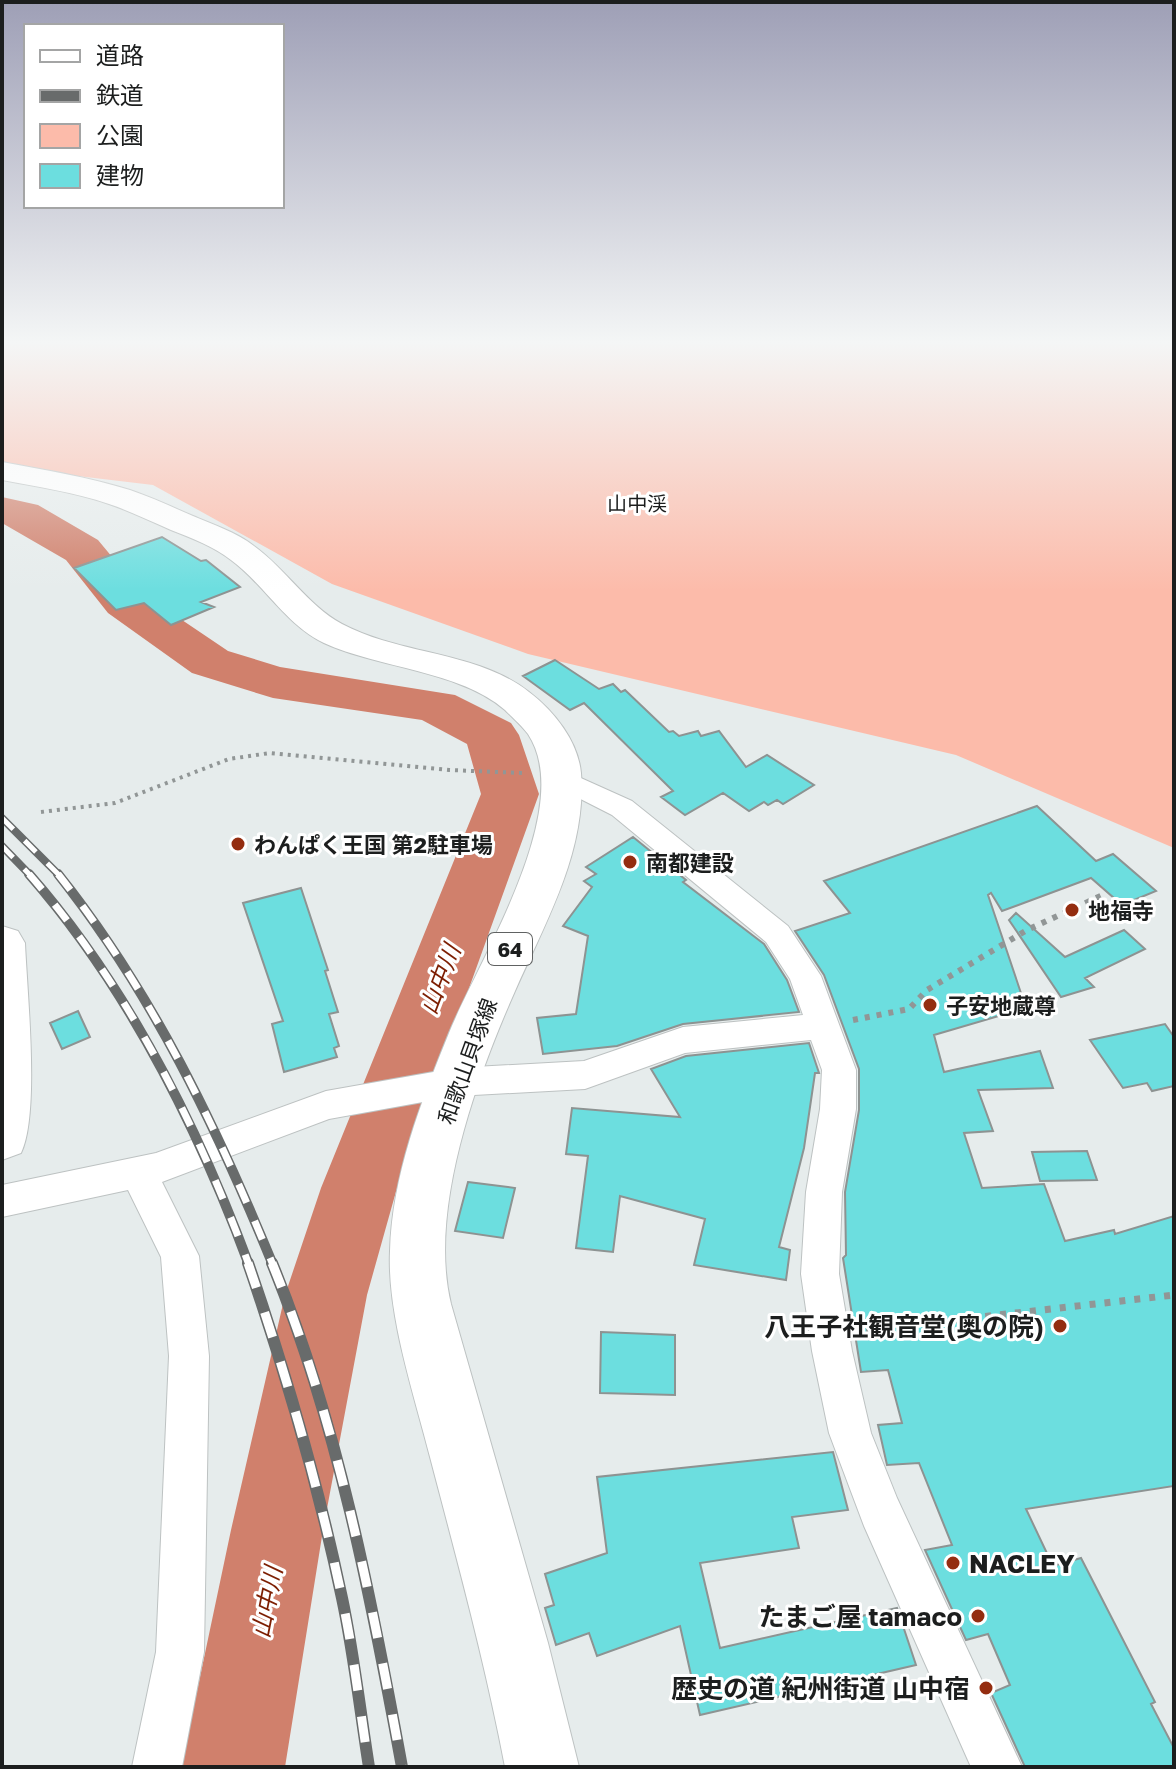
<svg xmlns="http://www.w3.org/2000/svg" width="1176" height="1769" viewBox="0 0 1176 1769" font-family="'Golos Text','Noto Sans JP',sans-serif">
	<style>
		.green { fill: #fcbbaa }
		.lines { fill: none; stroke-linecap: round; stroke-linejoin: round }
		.river { fill: #d0806c; fill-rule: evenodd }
		.building { fill: #6cdedf; stroke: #8d9392; stroke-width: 2 }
		.street-casing { stroke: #bdc2c2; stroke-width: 2 }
		.primary-casing { stroke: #bdc2c2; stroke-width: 2 }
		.highway-casing { stroke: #bdc2c2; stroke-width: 2 }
		.path-far2 { stroke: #919696; stroke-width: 4; stroke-dasharray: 3 5; stroke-linecap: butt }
		.path-far1 { stroke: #919696; stroke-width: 6; stroke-dasharray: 5 7; stroke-linecap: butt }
		.path { stroke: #919696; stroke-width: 7; stroke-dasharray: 6 9; stroke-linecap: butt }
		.street { fill: #fff; fill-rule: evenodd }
		.primary { fill: #fff; fill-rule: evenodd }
		.highway { fill: #fff; fill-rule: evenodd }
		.rail-far2-casing { stroke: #686b6b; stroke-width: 8 }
		.rail-far1-casing { stroke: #686b6b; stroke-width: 10 }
		.rail-casing { stroke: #686b6b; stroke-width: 12 }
		.rail-far2 { stroke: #fff; stroke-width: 5; stroke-dasharray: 16; stroke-linecap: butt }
		.rail-far1 { stroke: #fff; stroke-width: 7; stroke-dasharray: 20; stroke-linecap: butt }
		.rail { stroke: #fff; stroke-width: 9; stroke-dasharray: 26; stroke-linecap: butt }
		.poi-dot { fill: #942d10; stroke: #fff; stroke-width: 3 }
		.labels { text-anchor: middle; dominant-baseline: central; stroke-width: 6; stroke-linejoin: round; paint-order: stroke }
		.far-neighbourhood-label { font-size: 20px; fill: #1c1e1e; stroke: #fff }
		.shield { fill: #fff; stroke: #606262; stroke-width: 2 }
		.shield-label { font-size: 20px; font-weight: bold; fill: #1c1e1e }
		.poi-label { font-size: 22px; font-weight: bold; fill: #1c1e1e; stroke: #fff; text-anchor: start }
		.street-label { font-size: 22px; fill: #1c1e1e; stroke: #fff }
		.water-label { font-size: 24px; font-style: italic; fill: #7d1e02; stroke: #fff }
		.near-poi-label { font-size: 26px; font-weight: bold; fill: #1c1e1e; stroke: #fff; text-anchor: end }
	</style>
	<rect width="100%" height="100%" fill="#e6ecec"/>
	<path class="green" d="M2 343H1174V848L956 755 528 654 332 584 153 485 2 467Z"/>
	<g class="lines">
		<path class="river" d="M2 497 38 505 98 540 142 593 228 651 280 667 455 695 511 723 519 735 539 794 397 1188 367 1295 323 1530 285 1767H181L231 1530 285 1295 321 1188 481 794 467 744 422 720 273 698 192 673 108 613 66 560 2 523Z"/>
	</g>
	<path class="building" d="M162 537 201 561 206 560 240 587 201 602 214 607 171 625 144 603 116 610 74 568Z
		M555 660 599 689 613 684 621 692 625 690 669 732 673 731 679 736 698 731 701 736 719 731 746 767 767 755 814 785 783 804 777 800 768 805 764 802 749 811 723 793 685 815 661 797 673 791 584 703 570 710 523 676Z
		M1037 806 1096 861 1113 854 1156 891 1122 905 1091 878 1002 911 991 893 988 895 1026 1008 934 1035 944 1072 1040 1051 1053 1088 978 1090 993 1131 964 1133 982 1188 1044 1184 1065 1241 1114 1230 1115 1234 1174 1216V1486L1026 1509 1053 1566 1081 1558 1155 1702 1151 1704 1174 1748V1767H1025L991 1693 1010 1685 988 1634 966 1640 925 1550 952 1545 919 1463 887 1465 878 1425 902 1423 888 1370 861 1372 843 1258 846 1255 845 1192 859 1110V1069L824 975 795 931 850 913 824 881Z
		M633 837 686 880 683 882 764 944 787 980 799 1012 683 1024 617 1046 543 1054 537 1018 576 1014 588 936 563 926 592 887 584 881 596 874 586 867Z
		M301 888 328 970 325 971 338 1012 329 1014 339 1046 334 1048 337 1057 284 1072 272 1024 283 1021 243 903Z
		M1016 913 1065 957 1124 930 1145 949 1085 978 1094 987 1061 997 1009 920Z
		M78 1011 90 1037 62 1049 50 1023Z
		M1165 1024 1174 1037V1086L1152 1091 1147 1083 1123 1088 1090 1040Z
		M809 1043 819 1073H815L804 1148 779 1247 790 1250 786 1280 694 1265 705 1219 620 1196 613 1252 576 1248 588 1156 566 1154 572 1108 680 1117 651 1069 686 1056Z
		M1087 1151 1097 1180 1040 1181 1032 1152Z
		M468 1182 515 1188 503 1238 455 1231Z
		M601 1332 675 1335V1395L600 1393Z
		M833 1452 848 1510 792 1517 799 1548 700 1563 720 1648 897 1608 916 1665 700 1715 680 1626 597 1656 589 1633 556 1645 545 1608 554 1605 545 1574 607 1553 597 1477Z"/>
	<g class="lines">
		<defs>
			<path id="street" d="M563 770 632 801 788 926 821 976 856 1070V1109L842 1192 839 1274 852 1351 871 1433 897 1498 1022 1767H971L864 1526 829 1433 812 1351 801 1274 806 1192 820 1109 822 1070 811 1040 685 1053 585 1089 456 1096 329 1119 162 1182 199 1256 209 1356 204 1652 182 1767H132L156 1652 169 1356 161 1257 128 1190 2 1217V1185L156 1153 326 1091 456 1068 584 1061 683 1027 803 1015 790 979 766 942 612 815 553 785 549 779 553 773Z"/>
			<path id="primary" d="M2 462C45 470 88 477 130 490 151 497 172 507 193 516 214 525 236 532 254 546 286 569 307 605 342 624 400 655 477 651 529 692 554 711 578 741 581 773 587 851 545 923 515 991 477 1077 428 1210 451 1304L548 1643 579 1767H505C485 1662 457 1560 430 1457 414 1394 387 1315 390 1251 392 1176 421 1102 449 1033 478 961 577 808 528 734 522 726 512 717 505 710 461 671 378 668 324 643 285 624 265 585 231 560 213 546 191 538 171 530 150 521 130 511 109 504 74 492 38 487 2 480Z"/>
			<path id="highway" d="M2 926 18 931 25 943C27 992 40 1114 21 1153L2 1160Z"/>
		</defs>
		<use href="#street" class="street-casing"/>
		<use href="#primary" class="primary-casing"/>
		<use href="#highway" class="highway-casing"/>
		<path class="path-far2" d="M41 812 115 803 229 759 270 753 449 770 522 773"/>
		<path class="path-far1" d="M853 1020 909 1009 927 990 1027 930 1105 894"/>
		<path class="path" d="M866 1330 1174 1295"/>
		<use href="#street" class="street"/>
		<use href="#primary" class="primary"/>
		<use href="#highway" class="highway"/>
		<defs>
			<path id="rail-far2" d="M2 818 60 876
				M2 846 31 876"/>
			<path id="rail-far1" d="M29 874C128 987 197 1125 249 1265
				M58 874C152 992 216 1126 273 1265"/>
			<path id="rail" d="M248 1263C286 1373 318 1484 342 1598 354 1654 360 1711 369 1767
				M272 1263C338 1424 371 1597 402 1767"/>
		</defs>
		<use href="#rail-far2" class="rail-far2-casing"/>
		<use href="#rail-far1" class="rail-far1-casing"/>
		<use href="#rail" class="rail-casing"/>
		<use href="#rail-far2" class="rail-far2"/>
		<use href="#rail-far1" class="rail-far1"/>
		<use href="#rail" class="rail"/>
	</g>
	<linearGradient id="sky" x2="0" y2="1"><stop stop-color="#9e9fb6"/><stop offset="0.58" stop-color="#f4f6f6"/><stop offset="1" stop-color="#f4f6f6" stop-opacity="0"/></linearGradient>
	<rect width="1176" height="591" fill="url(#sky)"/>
	<g class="poi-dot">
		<circle cx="238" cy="844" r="8"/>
		<circle cx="630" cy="862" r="8"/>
		<circle cx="1072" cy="910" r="8"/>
		<circle cx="930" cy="1005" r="8"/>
		<circle cx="1060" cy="1326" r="8"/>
		<circle cx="953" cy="1563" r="8"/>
		<circle cx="978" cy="1616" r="8"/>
		<circle cx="986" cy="1688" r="8"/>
	</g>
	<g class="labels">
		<g class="far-neighbourhood-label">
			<text x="637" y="503">山中渓</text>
		</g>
		<rect class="shield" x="488" y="933" width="44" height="32" rx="6"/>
		<g class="shield-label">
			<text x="510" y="949">64</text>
		</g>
		<g class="poi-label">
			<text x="254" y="844">わんぱく王国 第2駐車場</text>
			<text x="646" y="862">南都建設</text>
			<text x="1088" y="910">地福寺</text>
			<text x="946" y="1005">子安地蔵尊</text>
		</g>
		<g class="street-label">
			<text transform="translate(467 1061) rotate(-70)">和歌山貝塚線</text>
		</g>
		<g class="water-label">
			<text transform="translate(439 979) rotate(-69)">山中川</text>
			<text transform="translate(266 1602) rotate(-79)">山中川</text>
		</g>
		<g class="near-poi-label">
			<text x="1044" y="1326">八王子社観音堂(奥の院)</text>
			<text x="969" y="1563" text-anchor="start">NACLEY</text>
			<text x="962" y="1616">たまご屋 tamaco</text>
			<text x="970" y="1688">歴史の道 紀州街道 山中宿</text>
		</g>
	</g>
	<rect width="1176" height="1769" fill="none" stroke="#1c1e1e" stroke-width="8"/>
	<rect x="24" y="24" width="260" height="184" fill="#ffffff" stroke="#a4a5a5" stroke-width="2"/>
	<rect x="40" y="50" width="40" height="12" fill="#ffffff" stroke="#a4a5a5" stroke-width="2"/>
	<text x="96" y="64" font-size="24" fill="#1c1e1e">道路</text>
	<rect x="40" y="90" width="40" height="12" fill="#686b6b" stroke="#a4a5a5" stroke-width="2"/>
	<text x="96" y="104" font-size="24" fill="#1c1e1e">鉄道</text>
	<rect x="40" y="124" width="40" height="24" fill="#fcbbaa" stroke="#a4a5a5" stroke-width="2"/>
	<text x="96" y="144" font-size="24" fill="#1c1e1e">公園</text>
	<rect x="40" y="164" width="40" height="24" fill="#6cdedf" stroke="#a4a5a5" stroke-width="2"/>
	<text x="96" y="184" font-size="24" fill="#1c1e1e">建物</text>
</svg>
